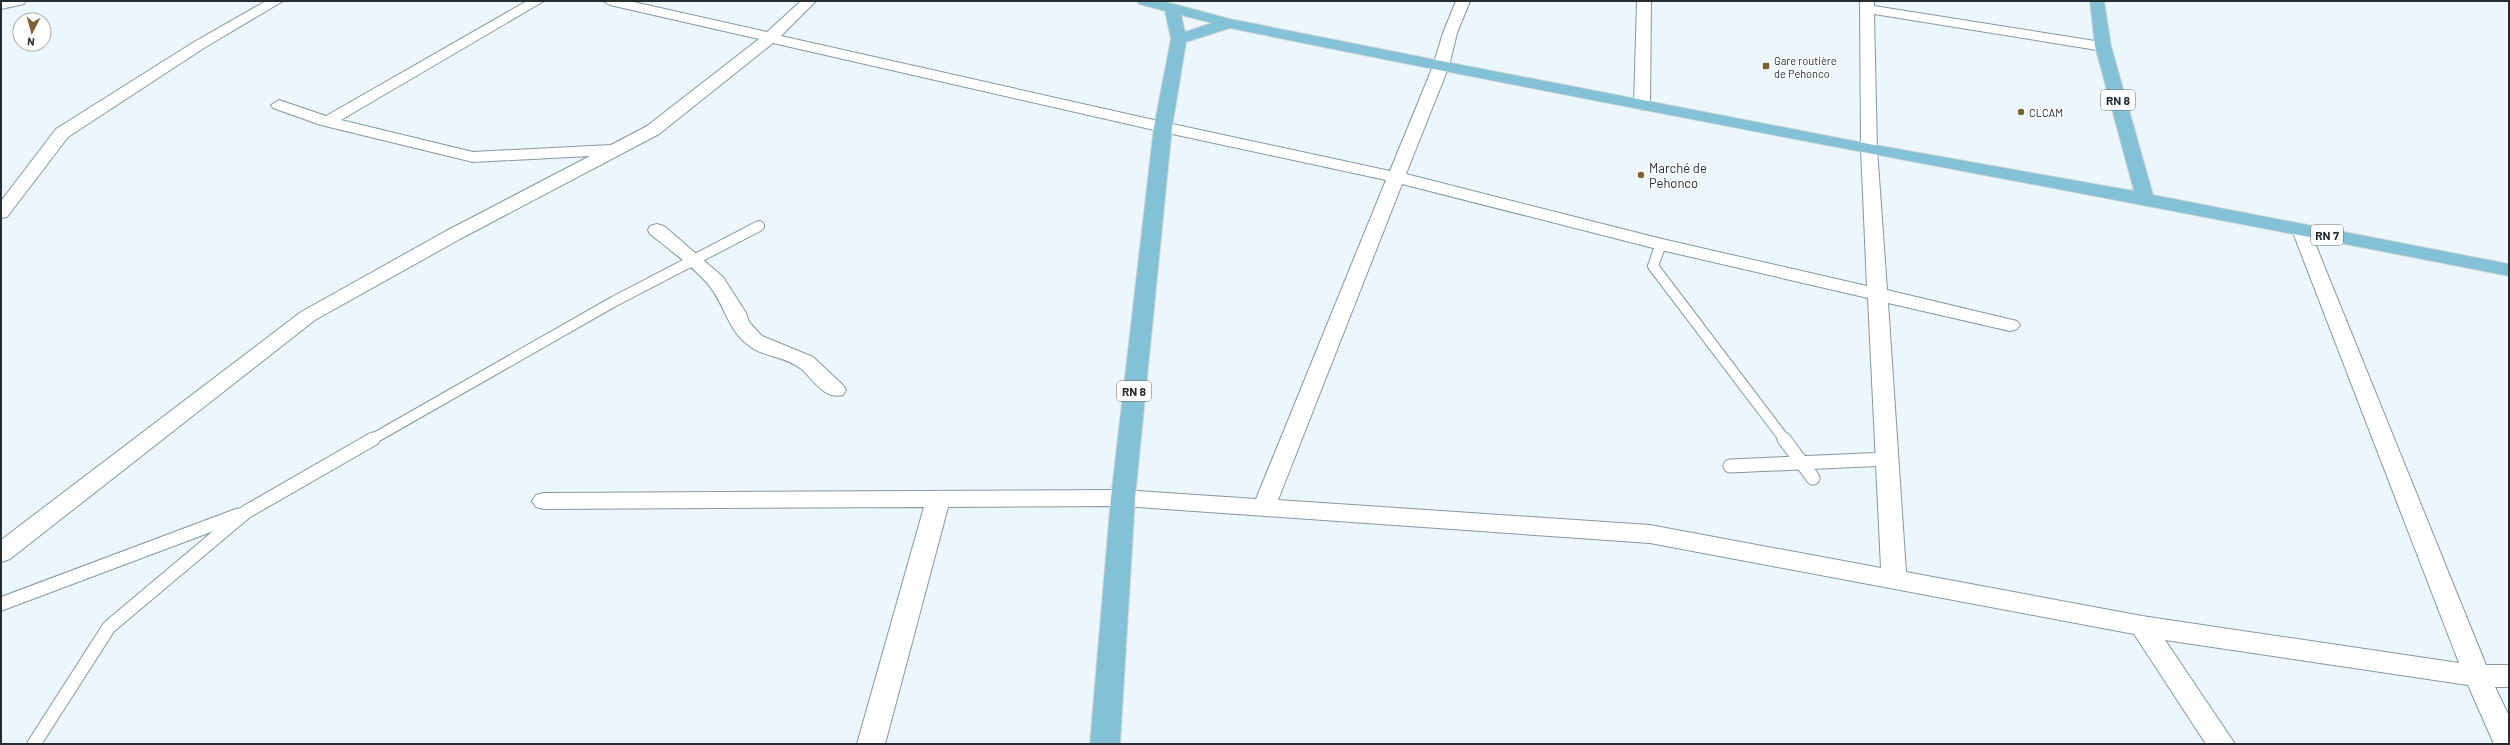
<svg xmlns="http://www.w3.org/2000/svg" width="2510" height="745" viewBox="0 0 2510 745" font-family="Barlow,sans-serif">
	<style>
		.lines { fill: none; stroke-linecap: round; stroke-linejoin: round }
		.service-far1-casing { stroke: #8598a1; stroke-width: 12 }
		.service-casing { stroke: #8598a1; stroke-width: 15 }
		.minor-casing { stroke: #8598a1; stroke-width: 2 }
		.primary-casing { stroke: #d3d5d6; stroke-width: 2 }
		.service-far1 { stroke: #fff; stroke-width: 10 }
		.service { stroke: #fff; stroke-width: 13 }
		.minor { fill: #fff; fill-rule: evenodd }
		.primary { fill: #83c1d7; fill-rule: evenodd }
		.poi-dot { fill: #7d6033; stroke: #fff; stroke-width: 1.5 }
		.labels { text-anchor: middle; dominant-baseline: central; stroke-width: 3; stroke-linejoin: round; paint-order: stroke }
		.far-poi-label { font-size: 11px; fill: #252d30; stroke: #fff; text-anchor: start }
		.shield { fill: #fff; stroke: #666c6e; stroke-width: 1 }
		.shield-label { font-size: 12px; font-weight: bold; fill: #252d30 }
		.poi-label { font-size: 13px; fill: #252d30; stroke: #fff; text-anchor: start }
	</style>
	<rect width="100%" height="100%" fill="#ebf7fd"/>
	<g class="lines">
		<defs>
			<path id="service-far1" d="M1661 244 1653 266 1785 440
				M371 440 613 302 759 226"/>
			<path id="service" d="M1784 439 1813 478
				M1730 466 1888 459
				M1 604 238 515
				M34 744 109 627 246 512 373 439"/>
			<path id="minor" d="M1 1H26L24 4 1 9Z
				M266 1H283L204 48 68 137 7 217 1 218V201L56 129 194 42Z
				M527 1H544L341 120 473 152 611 145 647 126 759 39 610 5 603 1H629L767 32 801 1H816L781 36 1163 122 1390 171 1433 66 1443 33 1456 1H1470L1457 33 1449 66 1406 174 1662 239 1867 286 1861 149 1860 1H1874V6L2108 43 2111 46 2108 49 2103 51 1874 14 1877 149 1887 290 2017 321 2020 325 2017 329 2010 331 1888 303 1906 572 2142 616 2459 663 2292 230 2294 226H2308L2486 665H2509V687H2495L2509 716V744H2494L2468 685 2165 640 2235 744H2206L2134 634 1650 543 1123 506 948 507 885 744H857L924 507 544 509 536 507 532 501 536 495 544 493 1123 490 1256 499 1386 180 1163 132 773 43 659 134 460 239 315 320 10 559 1 562V540L301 312 446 231 590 156 473 162 321 125 273 108 271 105 279 100 326 116ZM1402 184 1661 250 1868 298 1881 568 1650 525 1278 500Z
				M1637 1H1651L1650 105 1642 110 1634 105Z
				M657 224 664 226 723 277 746 313 749 322 762 336 813 357 843 385 846 390 843 395C823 400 813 378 800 368 785 356 761 357 747 344 727 328 724 303 708 284 691 265 670 250 650 234L648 230 650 226Z"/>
			<path id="primary" d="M1137 1H1162L1230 19 1441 61 1869 144 2134 191 2095 46 2090 1H2104L2111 46 2153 195 2509 264V276C2083 192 1655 115 1230 28L1186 42 1172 127 1135 498 1120 744H1090L1111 498 1154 127 1171 39 1165 11 1139 4ZM1181 15 1212 23 1185 32Z"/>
		</defs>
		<use href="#service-far1" class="service-far1-casing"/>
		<use href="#service" class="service-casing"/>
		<use href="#minor" class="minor-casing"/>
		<use href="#primary" class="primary-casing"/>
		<use href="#service-far1" class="service-far1"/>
		<use href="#service" class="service"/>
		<use href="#minor" class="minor"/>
		<use href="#primary" class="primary"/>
	</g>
	<g class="poi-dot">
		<rect x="1762" y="62" width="8" height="8" rx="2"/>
		<circle cx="2021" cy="112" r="4"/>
		<circle cx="1641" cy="175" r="4"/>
	</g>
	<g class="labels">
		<g class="far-poi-label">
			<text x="1774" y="60">Gare routière<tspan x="1774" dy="13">de Pehonco</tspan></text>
			<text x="2029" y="112">CLCAM</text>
		</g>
		<g class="shield">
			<rect x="2101" y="90" width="34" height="20" rx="3"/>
			<rect x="2311" y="225" width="32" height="20" rx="3"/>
			<rect x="1117" y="381" width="34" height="20" rx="3"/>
		</g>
		<g class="shield-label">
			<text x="2118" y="100">RN 8</text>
			<text x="2327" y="235">RN 7</text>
			<text x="1134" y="391">RN 8</text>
		</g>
		<g class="poi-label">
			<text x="1649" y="168">Marché de<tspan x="1649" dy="15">Pehonco</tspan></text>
		</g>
	</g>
	<rect width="2510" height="745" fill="none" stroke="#252d30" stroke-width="4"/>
	<g transform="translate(32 32) rotate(186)"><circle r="19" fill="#ffffff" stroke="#a8abac"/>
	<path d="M0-3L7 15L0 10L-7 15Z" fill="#7d6033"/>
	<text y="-6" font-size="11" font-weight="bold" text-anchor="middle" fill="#252d30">N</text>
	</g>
</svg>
